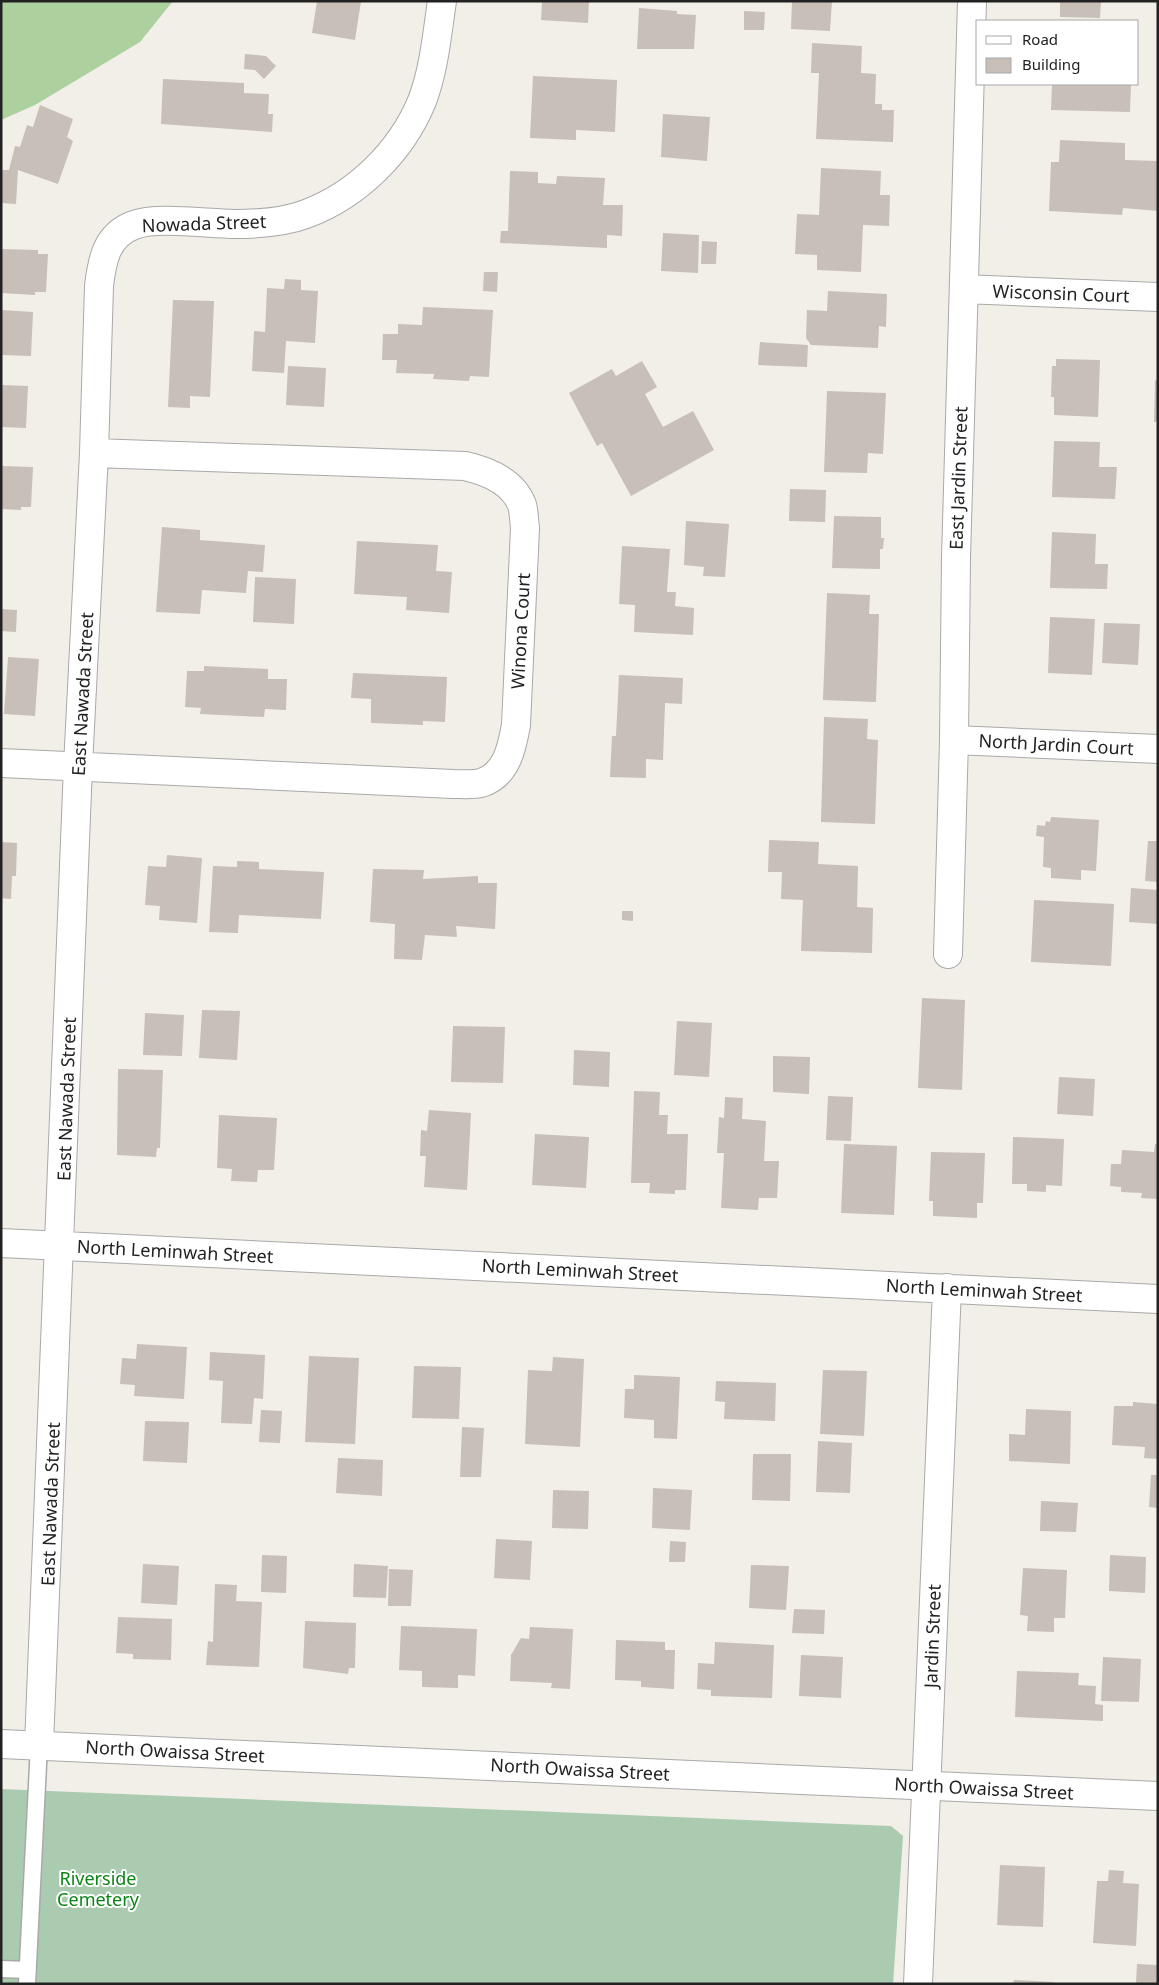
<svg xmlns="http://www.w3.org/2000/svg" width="1159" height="1985" viewBox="0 0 1159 1985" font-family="'Noto Sans',sans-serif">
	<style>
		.forest { fill: #add19e }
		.cemetery { fill: #aacbaf }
		.building { fill: #c7bfb8 }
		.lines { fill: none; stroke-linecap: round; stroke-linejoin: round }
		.service-casing { stroke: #a9a9a9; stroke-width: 19 }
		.minor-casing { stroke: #a9a9a9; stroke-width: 30 }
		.tertiary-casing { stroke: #a9a9a9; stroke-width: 30 }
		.service { stroke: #fff; stroke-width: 16 }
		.minor { stroke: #fff; stroke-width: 28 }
		.tertiary { stroke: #fff; stroke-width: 28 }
		.labels { text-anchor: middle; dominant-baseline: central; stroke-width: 4; stroke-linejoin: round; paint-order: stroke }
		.street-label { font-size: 18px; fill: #222; stroke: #fff }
		.park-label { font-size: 18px; fill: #0c8416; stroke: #fff }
	</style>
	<rect width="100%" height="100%" fill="#f2efe9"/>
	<path class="forest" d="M1 1H173L140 42 35 105 1 120Z"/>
	<path class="cemetery" d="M1 1789 891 1826 903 1836 893 1984H1Z"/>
	<path class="building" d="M317 1H361L355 40 312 33Z
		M542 1H589L588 23 541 20Z
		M792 1H832L830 31 791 29Z
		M1060 1H1101L1100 18 1060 17Z
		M639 8 677 11V14L696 15 694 49H637Z
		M744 11 765 12 764 30H744Z
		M812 43 862 46 861 73 876 74 875 104H882V110H894L893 142 816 139 819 73H811Z
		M245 54 266 56 276 66 264 79 255 70 244 69Z
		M533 76 617 80 615 132 576 130V140L530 138Z
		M163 79 244 83V93L269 94 268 114H273L272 132 161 124Z
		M1052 84H1131L1130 112 1051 110Z
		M40 105 73 119 67 137 73 141 58 184 18 170 16 204 1 203V170H9L15 146 20 147 27 125 33 127Z
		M663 114 710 117 707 161 661 157Z
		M1060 140 1125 143V160L1158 161V211L1123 208 1122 215 1049 211 1051 162H1059Z
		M821 168 881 171 880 195H890L889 226 863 225 861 272 817 270V255L795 254 797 214 819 215Z
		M510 171 538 172V183L556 184 557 176 605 178 603 205H623L622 236 607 235V248L500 243 501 231H508Z
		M663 233 699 235 698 273 661 271Z
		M702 241 717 242 716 264H701Z
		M1 249 38 250V254H48L46 292H35V295L1 293Z
		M484 272H498L497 292 483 291Z
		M285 279 301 280V290L318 291 315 343 286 341 284 373 252 371 254 331 265 332 267 288 284 289Z
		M828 291 887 294 886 327 879 326 878 348 811 345 806 338 807 310 827 311Z
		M173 300 214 301 210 397 190 396V408L168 407Z
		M423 307 493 310 489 377 470 376 469 381 433 379 434 374 396 373 397 360H382L383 334H398V324L422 325Z
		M1 310 33 312 31 356 1 355Z
		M760 342 808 345 807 367 758 365Z
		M1056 359 1100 360 1098 417 1054 415V397H1051L1052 366H1056Z
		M642 361 657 387 645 394 663 427 693 411 714 450 631 496 602 443 597 446 569 393 612 369 616 376Z
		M288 366 326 368 324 407 286 405Z
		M1155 380 1158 381V422H1154Z
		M1 385 28 386 26 428 1 427Z
		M827 391 886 393 883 454 868 453 867 473 824 472Z
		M1054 441 1100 442 1099 467H1117L1115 499 1052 497Z
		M1 466 33 467 31 507H21V510L1 509Z
		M790 489 826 490 825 522 789 521Z
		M834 516 881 517V538H884L883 549H880V569L832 568Z
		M686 521 729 524 725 577 703 576 704 567 684 565Z
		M162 527 200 530V540L265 545 263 572 248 571 246 593 202 590 200 614 156 612Z
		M1052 532 1096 534 1095 564H1108L1107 589 1050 588Z
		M357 541 438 545 436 571 452 572 449 613 406 610 407 597 354 594Z
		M622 546 670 549 667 592H676L675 606 694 608 693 635 634 632 635 605 619 604Z
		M255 577 296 579 294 624 253 622Z
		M827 593 870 595 869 614H879L876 702 823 700Z
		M1 609 17 610 16 632 1 631Z
		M1050 617 1095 619 1092 675 1048 673Z
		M1104 623 1140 624 1138 665 1102 663Z
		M8 657 39 659 35 716 4 714Z
		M204 666 268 669V679H287L286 710 265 709 264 717 200 714 201 708 185 707 187 671H204Z
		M353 673 447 677 445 722 423 721V725L371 723V699L351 698Z
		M619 675 683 678 682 704 665 703 663 760 646 759V778L610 777 612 736H616Z
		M824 717 868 719 867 739 878 740 875 824 821 822Z
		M1051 817 1099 820 1096 871 1081 870V880L1051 878V868L1043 867 1044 837 1036 836 1037 825 1045 826 1046 821 1050 822Z
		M769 840 819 842 818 864 858 866 857 907 873 908 872 953 801 951 803 900 781 899 782 872H768Z
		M1148 841H1158V882L1145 881Z
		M1 842 17 843 16 876H12L11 899 1 898Z
		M167 855 202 858 197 923 159 920 160 906 145 905 148 866 166 867Z
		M237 861 259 862V869L324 872 321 919 239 915 238 933 209 932 213 866 237 867Z
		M373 869 424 870 423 879 478 876V883H497L495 929 456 926 457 937 425 935 422 960 394 959 395 924 370 922Z
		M1131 888 1158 890V924L1129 922Z
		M1034 900 1114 904 1111 966 1031 962Z
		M622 911H633V921L622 920Z
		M922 998 965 1000 962 1090 918 1088Z
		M202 1010 240 1011 237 1060 199 1058Z
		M145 1013 184 1015 182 1056 143 1055Z
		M677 1021 712 1023 709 1077 674 1075Z
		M453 1026 505 1027 503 1083 451 1082Z
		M574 1050 610 1052 609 1087 573 1085Z
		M773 1056 810 1057 809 1094 773 1092Z
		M118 1069 163 1070 160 1148H157L156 1157 117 1155Z
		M1059 1077 1095 1079 1093 1116 1057 1114Z
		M634 1091 660 1092 659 1115H668L667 1134H688L686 1190H675V1194L649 1193 650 1183H631Z
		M828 1096 853 1097 851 1141 826 1140Z
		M725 1097 743 1098 742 1119 766 1121 764 1161H779L777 1198H759L758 1210 721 1208 724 1153H717L719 1117 724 1118Z
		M429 1110 471 1113 467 1190 424 1187 426 1156H420L421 1130 427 1131Z
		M219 1115 277 1118 274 1170H258L257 1182 231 1181 232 1169 217 1168Z
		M535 1134 589 1137 586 1188 532 1185Z
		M1013 1137 1064 1139 1062 1186 1046 1185V1192L1027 1191V1184H1012Z
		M844 1144 897 1146 894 1215 841 1213Z
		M1155 1144H1158V1199L1141 1198 1142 1193 1121 1192V1187L1110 1186 1111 1164H1121L1122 1150 1154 1152Z
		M931 1152 985 1153 983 1203H977V1218L933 1216V1201H929Z
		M137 1344 187 1347 184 1399 134 1396 135 1385 120 1384 122 1358 136 1359Z
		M210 1352 265 1355 263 1399 254 1398 252 1424 221 1423 223 1381 209 1380Z
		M309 1356 359 1358 355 1444 305 1442Z
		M553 1357 584 1359 580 1447 525 1444 528 1370 552 1371Z
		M414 1366 461 1367 459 1419 412 1418Z
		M823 1370 867 1371 864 1436 820 1434Z
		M634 1375 680 1377 677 1439 654 1438V1420L624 1418 625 1389H634Z
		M716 1381 776 1383 775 1421 724 1419 725 1402 715 1401Z
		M1133 1402 1158 1404V1459L1144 1458 1145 1447 1112 1445 1114 1406H1133Z
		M1026 1409 1071 1411 1070 1464 1009 1461V1434L1025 1435Z
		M261 1410 282 1411 280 1443 259 1442Z
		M145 1421 189 1422 187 1463 143 1461Z
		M462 1427 484 1428 481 1477H460Z
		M818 1441 852 1443 850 1493 816 1492Z
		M753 1454H791L790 1501 752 1500Z
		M338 1458 383 1460 382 1496 336 1493Z
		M1151 1475H1158V1508L1149 1507Z
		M653 1488 692 1490 690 1530 652 1528Z
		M553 1490 589 1491 588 1529 552 1528Z
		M1041 1501 1078 1503 1076 1532 1040 1531Z
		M496 1539 532 1541 530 1580 494 1578Z
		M670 1541 686 1542 685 1562H669Z
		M262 1555 287 1556 286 1593 261 1592Z
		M1110 1555 1146 1557 1145 1593 1109 1591Z
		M143 1564 179 1566 177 1605 141 1603Z
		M354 1564 388 1566 386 1598 353 1597Z
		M751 1565 789 1566 786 1610 749 1608Z
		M1023 1568 1067 1570 1065 1618H1054V1632L1027 1631 1028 1616 1020 1615Z
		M389 1569 413 1570 411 1606H388Z
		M215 1584 237 1585 236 1601 262 1602 259 1667 206 1665 208 1641 213 1642Z
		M794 1609 825 1610 824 1634 792 1633Z
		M118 1617 172 1619 171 1660 133 1659V1654L116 1653Z
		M305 1621 356 1623 355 1668H349L348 1674 303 1668Z
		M401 1626 477 1629 475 1676 458 1675V1688L422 1687V1671L399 1670Z
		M530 1627 573 1629 570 1689 551 1688 552 1683 510 1681 511 1655 521 1638 529 1639Z
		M616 1640 665 1642V1650H675L674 1689 641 1687V1681L615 1680Z
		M715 1642 774 1645 772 1698 711 1696V1690L697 1689 698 1663 714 1664Z
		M801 1655 843 1657 841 1698 799 1696Z
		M1103 1657 1141 1659 1139 1702 1101 1701Z
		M1017 1671 1079 1673 1078 1685 1096 1686 1095 1704 1103 1705V1721L1015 1717Z
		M1000 1865 1045 1867 1043 1927 997 1925Z
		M1109 1870 1124 1871 1123 1883 1139 1884 1136 1946 1093 1943 1097 1881H1108Z
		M1137 1964 1158 1965 1157 1984H1136Z
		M1014 1980 1053 1982V1984H1013Z"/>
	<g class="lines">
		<defs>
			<path id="service" d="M1 1969 28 1970
				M27 1984 39 1745"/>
			<path id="minor" d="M964 289 1158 297
				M954 740 1158 749
				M1 763 453 784C462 784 473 785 481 783 507 775 512 747 516 725L525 528C524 521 524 511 522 505 513 481 487 471 465 466L94 453
				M948 954 954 740 956 558 972 1
				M1 1243 1158 1299
				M39 1745 78 766 94 453 99 286C102 261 106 235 134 225 157 216 208 224 235 224 258 224 285 222 306 214 357 195 401 152 422 101 434 70 437 34 442 1
				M918 1984 947 1288"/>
			<path id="tertiary" d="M1 1744 1158 1796"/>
		</defs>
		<use href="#service" class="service-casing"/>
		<use href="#minor" class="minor-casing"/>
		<use href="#tertiary" class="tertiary-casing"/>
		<use href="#service" class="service"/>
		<use href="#minor" class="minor"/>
		<use href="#tertiary" class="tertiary"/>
	</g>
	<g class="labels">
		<g class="street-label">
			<text transform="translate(204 223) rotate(-2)">Nowada Street</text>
			<text transform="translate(1061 293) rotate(2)">Wisconsin Court</text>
			<text transform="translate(958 478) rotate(-88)">East Jardin Street</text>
			<text transform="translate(520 631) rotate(-87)">Winona Court</text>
			<text transform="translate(82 694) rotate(-87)">East Nawada Street</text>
			<text transform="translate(1056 744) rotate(3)">North Jardin Court</text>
			<text transform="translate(66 1099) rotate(-88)">East Nawada Street</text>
			<text transform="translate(175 1251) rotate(3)">North Leminwah Street</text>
			<text transform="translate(580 1270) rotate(3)">North Leminwah Street</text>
			<text transform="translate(984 1290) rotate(3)">North Leminwah Street</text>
			<text transform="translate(50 1504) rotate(-88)">East Nawada Street</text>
			<text transform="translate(932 1636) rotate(-88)">Jardin Street</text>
			<text transform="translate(175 1751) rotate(3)">North Owaissa Street</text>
			<text transform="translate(580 1769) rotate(3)">North Owaissa Street</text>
			<text transform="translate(984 1788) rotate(3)">North Owaissa Street</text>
		</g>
		<g class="park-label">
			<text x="98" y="1878">Riverside<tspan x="98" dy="21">Cemetery</tspan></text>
		</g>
	</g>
	<rect width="1159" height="1985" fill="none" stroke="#222222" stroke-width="5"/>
	<rect x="976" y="20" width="162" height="65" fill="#ffffff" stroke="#a7a7a7"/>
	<rect x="986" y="36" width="25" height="8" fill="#ffffff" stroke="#a7a7a7"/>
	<text x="1022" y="45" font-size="15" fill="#222222">Road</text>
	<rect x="986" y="58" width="25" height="15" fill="#c7bfb8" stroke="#a7a7a7"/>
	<text x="1022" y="70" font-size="15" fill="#222222">Building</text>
</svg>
